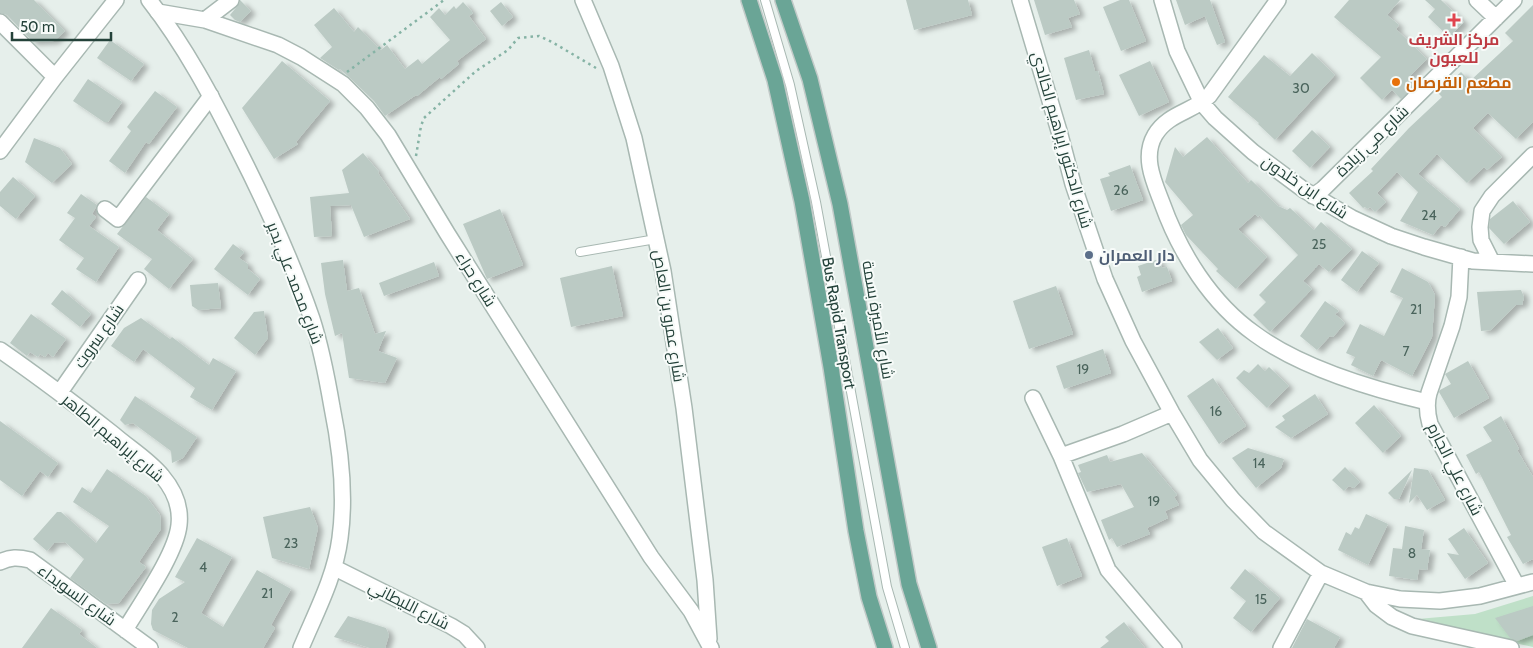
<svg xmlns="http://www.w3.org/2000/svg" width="1533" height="648" viewBox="0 0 1533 648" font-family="Cabin,Cairo,sans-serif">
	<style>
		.green { fill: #bfe0c8 }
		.building { fill: #bbcac4; filter: url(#shadow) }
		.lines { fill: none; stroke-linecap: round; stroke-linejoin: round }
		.service-casing { stroke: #a8b8b2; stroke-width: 10 }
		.minor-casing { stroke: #a8b8b2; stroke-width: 18 }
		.tertiary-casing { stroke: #a8b8b2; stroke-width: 18 }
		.primary-casing { stroke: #c2cac8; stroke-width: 18 }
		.path { stroke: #86b3a5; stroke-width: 2.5; stroke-dasharray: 2.5 4; stroke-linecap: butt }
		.service { stroke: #fff; stroke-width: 8 }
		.minor { stroke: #fff; stroke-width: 15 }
		.tertiary { stroke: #fff; stroke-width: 15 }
		.primary { stroke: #6aa596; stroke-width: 15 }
		.health-dot { fill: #e0444e; stroke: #f7fbf9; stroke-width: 2 }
		.food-dot { fill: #e8710a; stroke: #f7fbf9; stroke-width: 2 }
		.service-dot { fill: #5c6f8a; stroke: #f7fbf9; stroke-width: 2 }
		.labels { text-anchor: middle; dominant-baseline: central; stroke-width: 4; stroke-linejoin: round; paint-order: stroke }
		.number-label { font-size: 14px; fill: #4a645c }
		.health-label { font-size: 16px; font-weight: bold; fill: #be3a42; stroke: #f7fbf9 }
		.food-label { font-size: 16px; font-weight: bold; fill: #c56008; stroke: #f7fbf9; text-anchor: start }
		.street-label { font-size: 16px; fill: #24423a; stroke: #f7fbf9 }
		.service-label { font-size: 16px; font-weight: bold; fill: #4e5e75; stroke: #f7fbf9; text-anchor: start }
	</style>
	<defs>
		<filter id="shadow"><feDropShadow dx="5" dy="3" stdDeviation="2.5" flood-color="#0004"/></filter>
	</defs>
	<rect width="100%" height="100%" fill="#e6efeb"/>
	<path class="green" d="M1533 596V647L1406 620 1475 614Z"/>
	<path class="building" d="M0 0H34L65 31 54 41 33 42 7 15 0 13Z
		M240 0 251 11 240 22 235 20 230 15 239 4Z
		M906 0H968L972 15 914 30Z
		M1034 0H1074L1080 14 1068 18 1072 27 1045 35Z
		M1120 0H1129L1146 41 1121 51 1103 7Z
		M1176 0H1210L1225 42 1217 45 1205 16 1185 25Z
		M1349 0H1400L1387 15 1399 25 1396 29 1427 59 1408 78 1415 85 1401 99 1392 90 1382 100 1360 78 1381 57 1334 17Z
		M1425 0H1441L1464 22 1449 37 1428 17 1435 9Z
		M463 2 473 13 469 16 486 39 457 61 459 64 441 79 440 77 417 96 416 95 385 116 374 101 349 77 340 69 339 70 320 58 332 47 314 25 334 8 354 32 358 27 381 50 387 45 405 69 418 59 422 64 450 40 430 17 439 8 445 15 454 6 456 9Z
		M501 2 513 17 502 26 490 11Z
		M1533 5V122L1516 139 1488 113 1473 128 1502 157 1487 170 1484 167 1467 183 1437 154 1418 174 1460 209 1445 227 1441 225 1433 235 1400 221 1418 192 1397 172 1377 193 1386 202 1375 212 1370 207 1367 209 1365 207 1363 208 1349 193 1373 171 1371 169 1409 128 1442 97 1438 93 1461 72 1470 81 1513 41 1505 33Z
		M110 40 144 64 131 81 97 58Z
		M1089 50 1095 71H1098L1104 94 1076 100 1064 58Z
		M1312 53 1335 75 1275 140 1258 124 1259 123 1228 97 1264 55 1290 76Z
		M282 61 330 101 296 142 298 144 274 159 242 108Z
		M1150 61 1169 102 1139 116 1119 75Z
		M88 79 122 102 108 122H104L73 101Z
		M155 91 177 107 149 144 146 142 125 173 109 161 131 131 127 127Z
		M1312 130 1330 147 1310 168 1292 151Z
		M1207 137 1248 183 1251 180 1278 206 1287 210 1290 208 1314 230 1321 222 1352 249 1329 272 1319 264 1303 281 1312 289 1270 332 1253 315 1266 302 1259 295 1298 255 1259 215 1258 217 1255 214 1238 229 1267 257 1236 289 1216 271 1218 269 1186 235 1181 225 1193 215 1165 182 1175 147 1183 157Z
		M34 138 60 148 72 164 52 183 25 162Z
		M363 153 379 172 378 173 410 219 364 237 351 205 330 206 332 236 314 237 310 197 349 193 342 170Z
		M1130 165 1143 200 1111 211 1100 179 1110 176 1108 173Z
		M13 177 35 196 16 219 0 206V192Z
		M81 194 97 205 92 214 96 217 89 226 119 247 96 282 76 269 84 258 59 240 75 218 67 213Z
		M146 197 169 214 157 230 193 259 169 289 144 269 152 259 117 234Z
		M1513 201 1530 222 1504 244 1489 228 1490 219Z
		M500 209 523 265 487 279 463 224Z
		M233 244 244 252 239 258 248 264V269L260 279 248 295 214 269Z
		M1362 251 1379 263 1357 292 1341 280Z
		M1159 259 1162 268 1167 267 1172 281 1142 292 1137 277 1141 275 1138 266Z
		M343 260 347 291 359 288 375 334 386 331 378 351 397 358 385 383 349 378 342 333 335 336 325 294 321 263Z
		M434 262 439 276 384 296 379 283Z
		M612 266 623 316 571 327 560 278Z
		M1402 268 1428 282 1435 295 1432 337 1412 376 1381 360 1373 376 1351 365 1355 357 1346 353 1360 324 1384 336 1403 298 1390 292Z
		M218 283 221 308 198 310 192 306 190 285Z
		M1056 286 1073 334 1029 349 1013 301Z
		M62 290 91 314 80 327 51 304Z
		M1521 290 1524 297 1522 305H1516L1491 330 1481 331 1477 292Z
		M1325 301 1339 311 1335 314 1345 323 1333 337 1330 336 1317 350 1300 336Z
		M264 311 268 338 255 355 234 338 254 312Z
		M31 314 66 339 53 357 48 353 45 357 40 354 38 357 30 352 27 356 10 343Z
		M141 318 170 339 172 337 209 365 213 358 236 371 212 410 190 397 195 388 143 349 134 362 111 346 124 328Z
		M1218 328 1233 348 1217 360 1199 342Z
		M1103 349 1111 373 1064 389 1056 366Z
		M1468 361 1489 398 1454 418 1439 392 1440 390 1451 384 1445 374Z
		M1258 364 1265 371 1269 367 1289 386 1267 408 1236 378 1244 370 1249 373Z
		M1213 378 1246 426 1219 444 1187 396Z
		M1315 394 1328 414 1291 438 1275 427 1285 420 1282 416Z
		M135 396 197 437 183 458 172 463 171 451 133 423 125 425 120 420Z
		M1374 405 1401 436 1383 453 1355 423Z
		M1501 416 1519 449 1517 450 1533 477V559L1523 564 1507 537 1511 535 1479 472 1476 474 1466 455 1492 441 1483 427Z
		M0 421 58 463 48 477 40 471 22 496 0 480Z
		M1248 448 1284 459 1281 468 1256 488 1232 458Z
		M1142 453 1177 495 1174 497 1179 505 1165 511 1168 518 1147 528 1150 534 1117 547 1112 538 1109 540 1101 520 1134 507 1121 484 1087 492 1078 473 1081 472 1078 465 1107 455 1110 462Z
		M1345 467 1360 482 1354 488 1349 486 1344 491 1332 480Z
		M1414 468 1428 470 1445 500 1427 510 1417 495 1409 503Z
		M107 469 146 496 160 515 161 529 139 562 146 567 119 603 106 604 70 578 84 559 65 542 54 543 47 551 33 539 57 512H61L96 543 109 526 73 502 82 487 91 493Z
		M1412 470 1399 499H1394L1388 493Z
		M310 507 318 528 309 569 272 558 263 517Z
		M1366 514 1388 524 1368 565 1338 550 1346 532 1351 535 1355 527 1359 529Z
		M1405 526 1424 530 1421 549 1430 550 1427 570 1419 569 1417 580 1389 576 1393 548 1402 549Z
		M1464 528 1488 563 1465 579 1447 553 1459 555 1448 539Z
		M197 538 232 557 201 613 223 627 257 570 291 589 271 625 275 628 263 648H188L153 630 151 624 152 610 159 599 185 582 175 577Z
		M1067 538 1082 576 1057 586 1042 547Z
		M1245 569 1280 598 1251 632 1233 618 1246 601 1230 588Z
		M1533 606V635L1517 641 1510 638 1495 618Z
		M51 608 82 630 79 634 97 648H22Z
		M348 616 386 628 389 635 385 648H370L334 637Z
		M1307 619 1340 637 1334 648H1292Z
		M1124 622 1145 648H1100L1109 641 1105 637Z"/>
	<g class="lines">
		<defs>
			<path id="service" d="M765 0 790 85 816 202 887 587 905 648
				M580 252 656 239"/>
			<path id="minor" d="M583 0 611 66 634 138 663 271 684 408 705 580 709 639
				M1020 0 1059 131 1073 184 1105 279 1133 341 1172 413 1200 460 1233 500 1264 532 1321 573 1366 592 1400 599 1440 601 1480 596 1533 582
				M1162 0 1177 51 1202 103 1215 118 1253 152 1304 190 1352 218 1391 236 1424 247 1473 261 1533 264
				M1278 0 1209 96C1193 112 1168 113 1155 135 1142 157 1154 182 1162 203 1180 253 1211 303 1255 334 1300 367 1372 389 1427 402
				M1477 0 1496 18
				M158 12 205 20 278 45 301 57 343 84 367 108 388 135 447 233 651 557 691 611 711 648
				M205 20 231 0
				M0 22 55 77
				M0 151 55 77 116 0
				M1313 196 1323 189 1514 0
				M105 209 118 219 211 96
				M1461 257 1459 297 1452 326 1429 393C1426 404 1427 413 1430 424L1517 586
				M1492 262 1481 240 1480 227 1482 211 1492 196 1533 155
				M0 350C39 377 76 405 113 434 129 448 149 460 162 476 174 490 181 507 179 525 176 554 141 603 125 630
				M60 392 138 280
				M1033 398 1061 456 1108 570 1174 648
				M1061 456 1123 434 1172 413
				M0 562C10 557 18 557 30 560L150 648
				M335 568 451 626 464 634 477 648
				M1366 592 1376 605 1392 617 1412 626 1511 648
				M1281 648 1321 573"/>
			<path id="tertiary" d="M149 0C185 46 212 97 238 149 266 204 292 261 312 319 321 347 327 378 332 407 341 451 346 494 340 538 335 577 316 612 301 648"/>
			<path id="primary" d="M749 0 775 80 802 201 831 367 856 531 869 597 885 648
				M783 0 810 79 840 204 909 584 929 648"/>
		</defs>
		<use href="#service" class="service-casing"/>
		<use href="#minor" class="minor-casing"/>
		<use href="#tertiary" class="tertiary-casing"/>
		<use href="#primary" class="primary-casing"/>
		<path class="path" d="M347 72 444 0
			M416 156 421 126 424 118 476 71 508 50 518 38 539 36 552 42 596 68"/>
		<use href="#service" class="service"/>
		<use href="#minor" class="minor"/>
		<use href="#tertiary" class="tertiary"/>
		<use href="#primary" class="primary"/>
	</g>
	<path class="health-dot" d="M1451.5 12.5h5v5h5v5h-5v5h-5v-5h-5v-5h5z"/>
	<circle class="food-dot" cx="1396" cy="82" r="5"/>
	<circle class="service-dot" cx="1089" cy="255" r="5"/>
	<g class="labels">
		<g class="number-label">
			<text x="1301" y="88">30</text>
			<text x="1121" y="190">26</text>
			<text x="1429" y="215">24</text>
			<text x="1319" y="244">25</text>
			<text x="1416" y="309">21</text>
			<text x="1406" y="351">7</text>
			<text x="1083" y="369">19</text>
			<text x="1216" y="411">16</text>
			<text x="1259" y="463">14</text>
			<text x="1154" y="501">19</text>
			<text x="291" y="543">23</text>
			<text x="1412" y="553">8</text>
			<text x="203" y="567">4</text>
			<text x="267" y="593">21</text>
			<text x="1261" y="599">15</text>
			<text x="175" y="617">2</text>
		</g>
		<g class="health-label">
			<text x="1454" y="39">مركز الشريف<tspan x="1454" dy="18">للعيون</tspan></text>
		</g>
		<g class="food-label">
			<text x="1406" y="82">مطعم القرصان</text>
		</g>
		<g class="street-label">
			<text transform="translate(1062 140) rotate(74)">شارع الدكتور إبراهيم الخالدي</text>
			<text transform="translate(1372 141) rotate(-44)">شارع مي زيادة</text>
			<text transform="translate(1305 187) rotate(34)">شارع ابن خلدون</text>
			<text transform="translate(476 279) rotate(58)">شارع حراء</text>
			<text transform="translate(295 283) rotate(69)">شارع محمد علي بدير</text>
			<text transform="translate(669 316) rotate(81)">شارع عمرو بن العاص</text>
			<text transform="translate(878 320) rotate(80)">شارع الأميرة بسمة</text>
			<text transform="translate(839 323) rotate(80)">Bus Rapid Transport</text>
			<text transform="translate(99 336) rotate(-55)">شارع سروت</text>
			<text transform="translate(113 438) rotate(40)">شارع إبراهيم الطاهر</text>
			<text transform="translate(1455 469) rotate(63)">شارع علي الجارم</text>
			<text transform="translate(77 595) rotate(36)">شارع السويداء</text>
			<text transform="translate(409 605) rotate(27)">شارع الليطاني</text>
		</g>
		<g class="service-label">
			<text x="1099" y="255">دار العمران</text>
		</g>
	</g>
	<path d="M12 32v8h99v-8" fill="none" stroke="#24423a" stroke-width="2.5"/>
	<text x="20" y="32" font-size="15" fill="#24423a" stroke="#f7fbf9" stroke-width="4" paint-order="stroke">50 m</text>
</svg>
